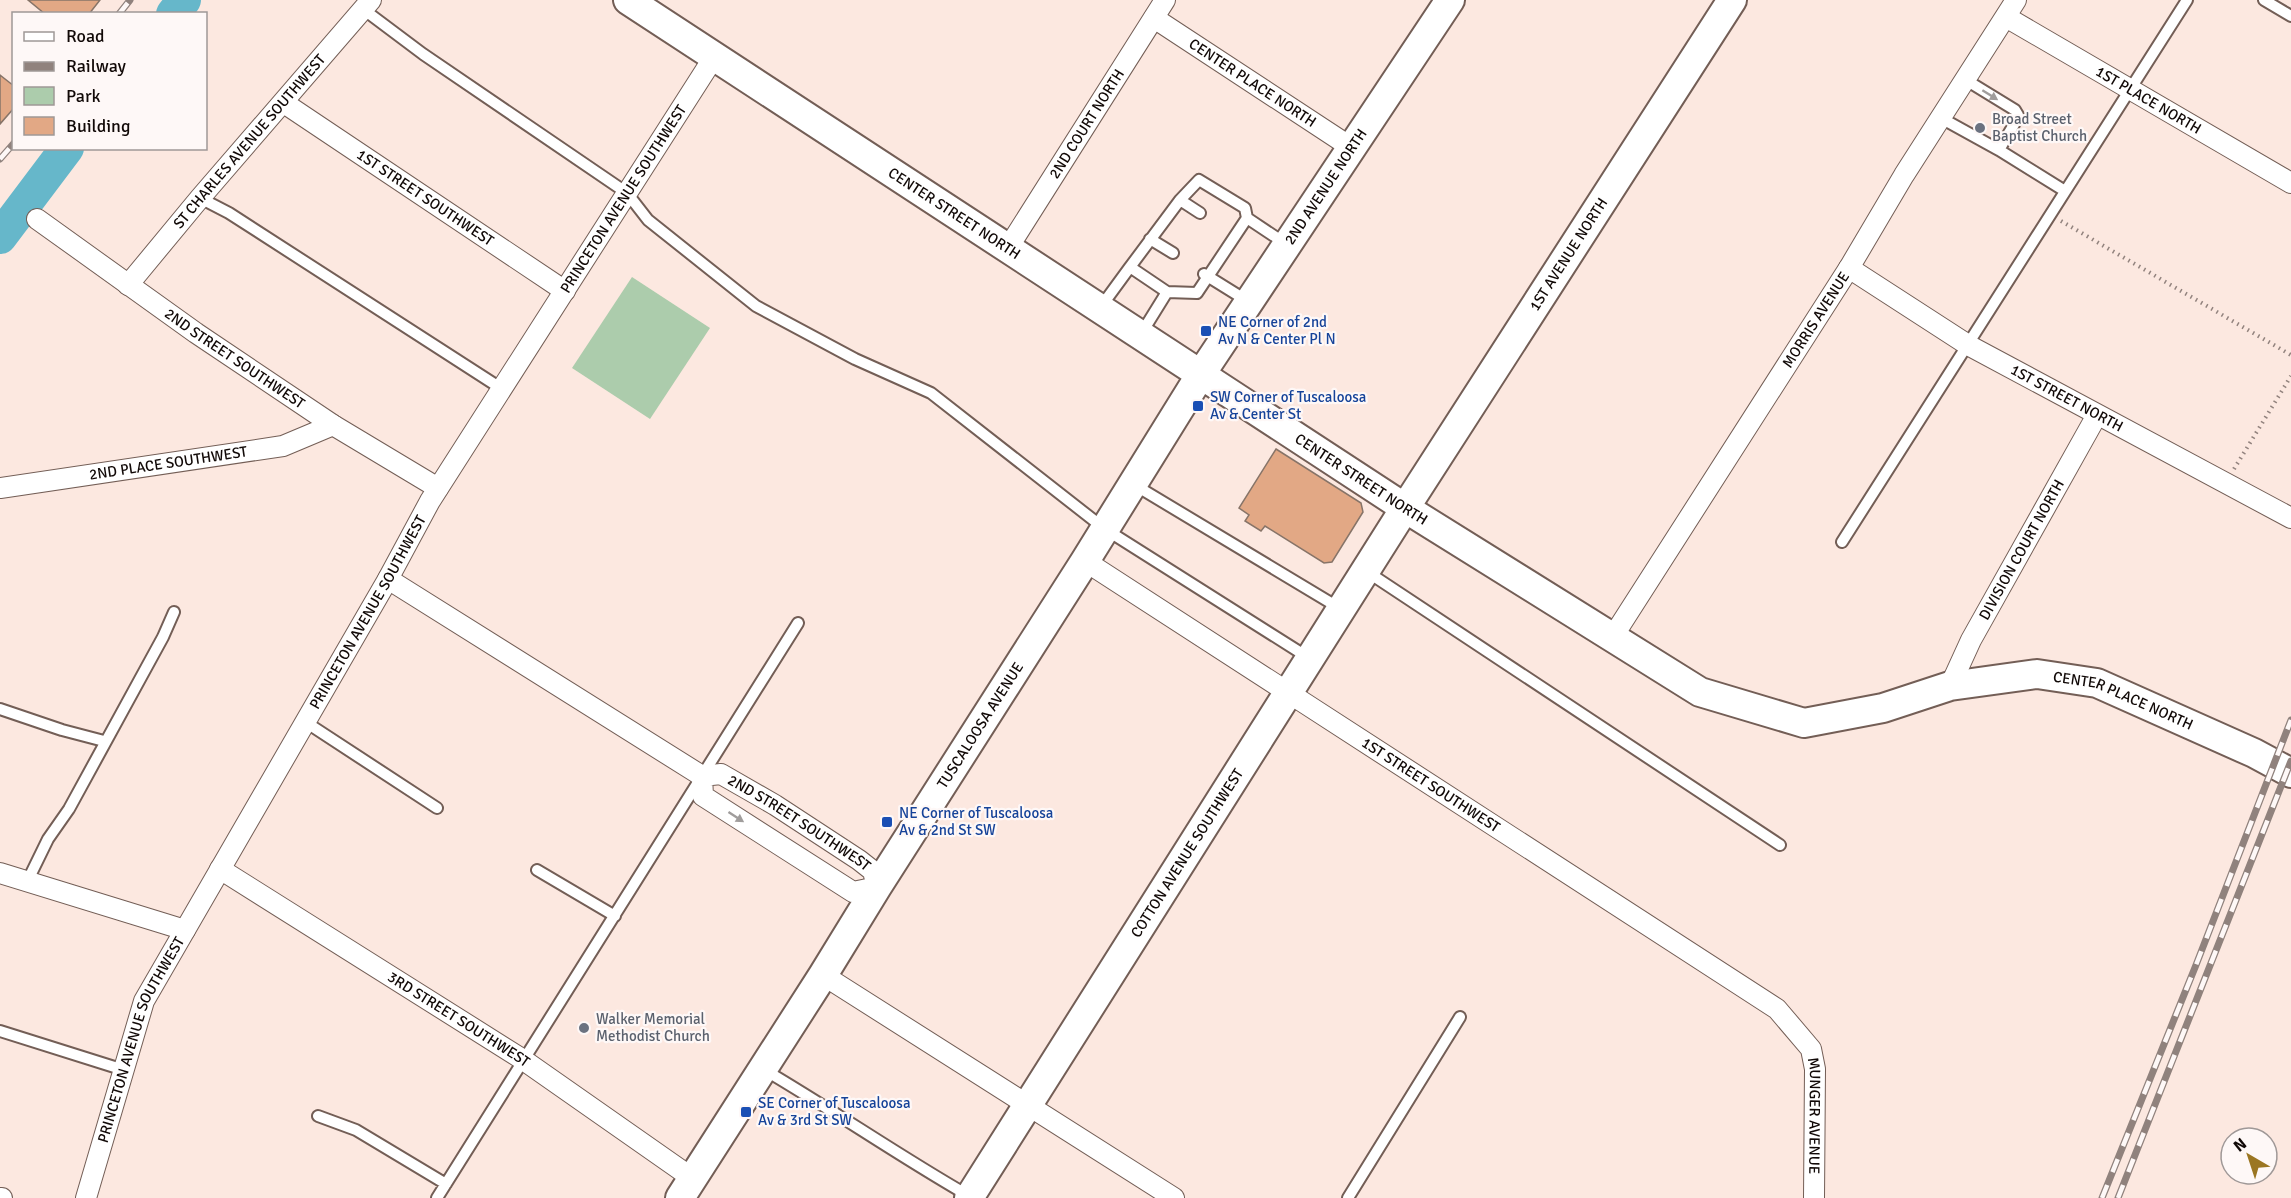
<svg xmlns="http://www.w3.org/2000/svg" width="2291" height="1198" viewBox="0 0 2291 1198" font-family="Signika,sans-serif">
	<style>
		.green { fill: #acccac }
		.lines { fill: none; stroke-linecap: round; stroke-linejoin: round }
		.river { stroke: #66b7ca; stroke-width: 34 }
		.building { fill: #e2a885; stroke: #877468; stroke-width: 1.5 }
		.lane-casing { stroke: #735e56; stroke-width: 14 }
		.street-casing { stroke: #735e56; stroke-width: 22 }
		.secondary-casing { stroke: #735e56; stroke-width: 32 }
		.path { stroke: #92837e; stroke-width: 4; stroke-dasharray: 1.5 4.5; stroke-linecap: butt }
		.lane { stroke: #fff; stroke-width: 10 }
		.street { stroke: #fff; stroke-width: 20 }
		.secondary { stroke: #fff; stroke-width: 28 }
		.rail-casing { stroke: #90827d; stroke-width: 7 }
		.rail { stroke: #fef8f7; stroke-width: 4.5; stroke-dasharray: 14; stroke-linecap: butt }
		.oneway { fill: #a09d9c }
		.worship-dot { fill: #6b7280; stroke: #fef8f7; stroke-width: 2 }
		.transit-dot { fill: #1a4fb4; stroke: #fef8f7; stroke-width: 2 }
		.labels { text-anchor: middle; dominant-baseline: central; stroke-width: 4.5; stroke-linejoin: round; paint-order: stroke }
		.street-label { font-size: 15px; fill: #110907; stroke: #fef8f7 }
		.worship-label { font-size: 15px; fill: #5b616d; stroke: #fef8f7; text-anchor: start }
		.transit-label { font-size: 15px; fill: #164399; stroke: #fef8f7; text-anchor: start }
	</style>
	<rect width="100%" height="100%" fill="#fce8e0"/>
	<path class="green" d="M632 277 710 328 650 419 572 368Z"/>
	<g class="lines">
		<path class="river" d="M173 14 184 0
			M0 237 67 148"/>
	</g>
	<path class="building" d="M28 0H100L89 14H45Z
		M0 75 14 86V108L0 124Z
		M1276 449 1361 503 1363 512 1332 562 1324 563 1265 526 1261 531 1245 521 1249 515 1239 508Z"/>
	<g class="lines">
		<defs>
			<path id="lane" d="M2264 0 2291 16
				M363 9 423 54 627 193 648 220 756 306 855 359 931 393 1105 529 1309 658
				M1966 80 2015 110 2018 115 2016 121 1999 150 2065 191
				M1941 118 1999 150
				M200 198 229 213 502 389
				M1180 200 1200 213
				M1247 218 1197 293 1167 292 1130 267 1180 200 1199 180 1245 208 1247 218 1286 244
				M1150 239 1173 253
				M1204 274 1249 302
				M1100 308 1130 267
				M1141 334 1167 292
				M1133 484 1341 609
				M1842 542 2187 0
				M1366 571 1780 845
				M0 709 62 730 104 741
				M304 721 437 808
				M537 870 615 916
				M27 882 48 839 69 809 163 637 174 612
				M0 1031 124 1070
				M763 1069C833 1110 899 1156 969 1196
				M318 1116 356 1130 446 1184
				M437 1198 798 623
				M1348 1198 1460 1017"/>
			<g id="street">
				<path id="s1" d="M2006 17 2291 183"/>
				<path id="s2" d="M1154 18 1352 148"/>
				<path id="s3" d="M284 103 565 291"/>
				<path id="s4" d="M37 219 196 333 333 425 438 488"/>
				<path id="s5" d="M1008 248 1165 0"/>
				<path id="s6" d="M1849 268 1968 345 2291 518"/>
				<path id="s7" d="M128 285 200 198 371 0"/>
				<path id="s8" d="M0 488 283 446 333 425"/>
				<path id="s9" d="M1085 561 1777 1009 1811 1049 1815 1069 1814 1198"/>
				<path id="s10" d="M388 579 702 776 721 774 775 805 859 860 873 871 877 887 853 892 703 796 702 776"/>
				<path id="s11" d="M1612 638 1849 268 1904 175 2016 0"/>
				<path id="s12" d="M1950 686 1971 640 2097 415"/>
				<path id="s13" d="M220 869 522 1059 692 1178"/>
				<path d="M0 873 185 930"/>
				<path d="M823 975 1174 1198"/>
				<path d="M0 1198H2"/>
				<path id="s14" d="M86 1198 144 1001 388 579 430 501 714 57"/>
			</g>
			<g id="secondary">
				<path id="s15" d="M628 0 1405 508 1700 692 1804 723 1883 708 1950 686 2037 674 2097 683 2254 753 2291 773"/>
				<path id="s16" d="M680 1198 823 975 877 887 1085 561 1201 374 1450 0"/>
				<path id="s17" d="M969 1198 1405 508 1732 0"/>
			</g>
		</defs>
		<use href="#lane" class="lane-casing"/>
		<use href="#street" class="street-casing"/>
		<use href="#secondary" class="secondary-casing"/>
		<path class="path" d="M2061 221 2291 355
			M2234 469 2291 376"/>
		<use href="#lane" class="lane"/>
		<use href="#street" class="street"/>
		<use href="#secondary" class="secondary"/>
		<defs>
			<path id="rail" d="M119 14 130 0
				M0 159 14 143
				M2102 1198 2196 965 2291 720
				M2118 1198 2291 761"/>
		</defs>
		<use href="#rail" class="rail-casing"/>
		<use href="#rail" class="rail"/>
	</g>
	<defs><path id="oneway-solid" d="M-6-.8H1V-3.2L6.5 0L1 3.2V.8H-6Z" transform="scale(1.5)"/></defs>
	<g class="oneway">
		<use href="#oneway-solid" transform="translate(1990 95) rotate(32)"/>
		<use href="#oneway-solid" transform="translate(736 817) rotate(33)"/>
	</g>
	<g class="worship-dot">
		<circle cx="1980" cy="128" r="6"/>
		<circle cx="584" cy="1028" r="6"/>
	</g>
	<g class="transit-dot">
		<rect x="1200" y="325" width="12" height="12" rx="3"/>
		<rect x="1192" y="400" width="12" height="12" rx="3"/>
		<rect x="881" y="816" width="12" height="12" rx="3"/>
		<rect x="740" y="1106" width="12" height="12" rx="3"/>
	</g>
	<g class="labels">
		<g class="street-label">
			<text stroke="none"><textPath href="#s2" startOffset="118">CENTER PLACE NORTH</textPath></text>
			<text stroke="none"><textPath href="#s1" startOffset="165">1ST PLACE NORTH</textPath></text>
			<text stroke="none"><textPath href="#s5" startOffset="147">2ND COURT NORTH</textPath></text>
			<text stroke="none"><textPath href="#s7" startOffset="188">ST CHARLES AVENUE SOUTHWEST</textPath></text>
			<text stroke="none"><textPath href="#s16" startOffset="1200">2ND AVENUE NORTH</textPath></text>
			<text stroke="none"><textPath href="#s3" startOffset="170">1ST STREET SOUTHWEST</textPath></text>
			<text stroke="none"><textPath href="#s14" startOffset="1140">PRINCETON AVENUE SOUTHWEST</textPath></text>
			<text stroke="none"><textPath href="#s15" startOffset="390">CENTER STREET NORTH</textPath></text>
			<text stroke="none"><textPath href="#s17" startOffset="1118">1ST AVENUE NORTH</textPath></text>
			<text stroke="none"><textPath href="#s11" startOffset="378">MORRIS AVENUE</textPath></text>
			<text stroke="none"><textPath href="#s4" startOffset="242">2ND STREET SOUTHWEST</textPath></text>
			<text stroke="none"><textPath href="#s6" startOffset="254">1ST STREET NORTH</textPath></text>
			<text stroke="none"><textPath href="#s8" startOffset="170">2ND PLACE SOUTHWEST</textPath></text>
			<text stroke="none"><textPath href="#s15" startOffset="876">CENTER STREET NORTH</textPath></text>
			<text stroke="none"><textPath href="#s12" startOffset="154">DIVISION COURT NORTH</textPath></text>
			<text stroke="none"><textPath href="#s14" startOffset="654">PRINCETON AVENUE SOUTHWEST</textPath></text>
			<text stroke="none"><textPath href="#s15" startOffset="1714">CENTER PLACE NORTH</textPath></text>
			<text stroke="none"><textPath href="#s16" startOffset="560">TUSCALOOSA AVENUE</textPath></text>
			<text stroke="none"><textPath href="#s9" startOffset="412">1ST STREET SOUTHWEST</textPath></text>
			<text stroke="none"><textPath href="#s10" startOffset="482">2ND STREET SOUTHWEST</textPath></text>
			<text stroke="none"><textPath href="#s17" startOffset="408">COTTON AVENUE SOUTHWEST</textPath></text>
			<text stroke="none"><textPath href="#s13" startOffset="282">3RD STREET SOUTHWEST</textPath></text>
			<text stroke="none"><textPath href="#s14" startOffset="168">PRINCETON AVENUE SOUTHWEST</textPath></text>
			<text stroke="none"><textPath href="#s9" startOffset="944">MUNGER AVENUE</textPath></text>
		</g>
		<g class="worship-label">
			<text x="1992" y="119">Broad Street<tspan x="1992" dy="17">Baptist Church</tspan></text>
			<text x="596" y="1019">Walker Memorial<tspan x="596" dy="17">Methodist Church</tspan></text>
		</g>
		<g class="transit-label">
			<text x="1218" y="322">NE Corner of 2nd<tspan x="1218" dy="17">Av N &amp; Center Pl N</tspan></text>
			<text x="1210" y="397">SW Corner of Tuscaloosa<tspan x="1210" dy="17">Av &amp; Center St</tspan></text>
			<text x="899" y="813">NE Corner of Tuscaloosa<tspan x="899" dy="17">Av &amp; 2nd St SW</tspan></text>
			<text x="758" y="1103">SE Corner of Tuscaloosa<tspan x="758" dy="17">Av &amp; 3rd St SW</tspan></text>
		</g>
	</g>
	<rect x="12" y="12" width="195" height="138" fill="#fef8f7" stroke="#9f9897" stroke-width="1.5"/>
	<rect x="24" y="32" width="30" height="9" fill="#ffffff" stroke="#9f9897" stroke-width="1.5"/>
	<text x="66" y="42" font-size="18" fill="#110907">Road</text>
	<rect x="24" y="62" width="30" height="9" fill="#90827d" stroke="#9f9897" stroke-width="1.5"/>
	<text x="66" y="72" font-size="18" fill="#110907">Railway</text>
	<rect x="24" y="87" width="30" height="18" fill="#acccac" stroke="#9f9897" stroke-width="1.5"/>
	<text x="66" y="102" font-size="18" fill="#110907">Park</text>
	<rect x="24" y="117" width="30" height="18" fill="#e2a885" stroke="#9f9897" stroke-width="1.5"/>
	<text x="66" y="132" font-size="18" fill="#110907">Building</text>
	<g transform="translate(2249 1156) rotate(321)"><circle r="28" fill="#fef8f7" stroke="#9f9897" stroke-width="1.5"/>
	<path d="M0-4.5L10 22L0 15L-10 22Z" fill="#9b7622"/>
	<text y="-9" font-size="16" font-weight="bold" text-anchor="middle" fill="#110907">N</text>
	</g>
</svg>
